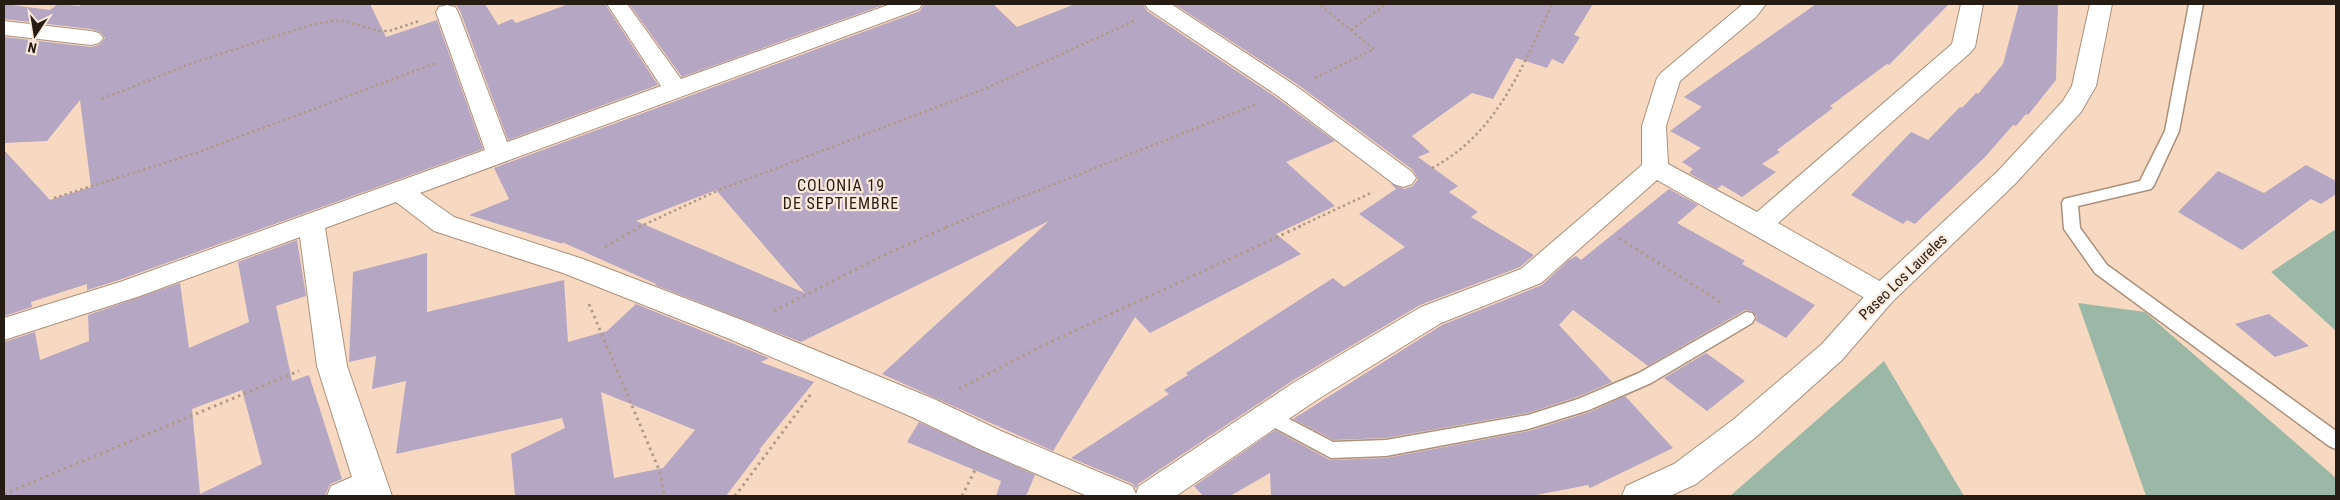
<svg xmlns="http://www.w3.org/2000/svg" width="2340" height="500" viewBox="0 0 2340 500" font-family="'Roboto Condensed',sans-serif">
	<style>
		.green { fill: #9bb8a6 }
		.building { fill: #b5a6c4; fill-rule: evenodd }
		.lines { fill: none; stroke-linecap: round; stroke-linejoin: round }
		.service-casing { stroke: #ac907b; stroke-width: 3 }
		.minor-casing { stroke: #ac907b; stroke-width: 2 }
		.tertiary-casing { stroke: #ac907b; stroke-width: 2 }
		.path-far1 { stroke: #b19a88; stroke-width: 2.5; stroke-dasharray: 2.5 3; stroke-linecap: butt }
		.path { stroke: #b19a88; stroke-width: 3; stroke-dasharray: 2.5 4; stroke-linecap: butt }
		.service { fill: #fff; fill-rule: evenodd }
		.minor { fill: #fff; fill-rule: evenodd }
		.tertiary { fill: #fff; fill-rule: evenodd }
		.labels { text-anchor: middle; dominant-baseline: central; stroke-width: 4.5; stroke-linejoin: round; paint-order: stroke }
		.street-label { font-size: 15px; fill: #271c14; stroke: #fbe9db }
		.neighbourhood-label { font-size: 16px; letter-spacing: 1px; fill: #271c14; stroke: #fbe9db }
	</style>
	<rect width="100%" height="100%" fill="#f7d9c2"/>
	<path class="green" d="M2336 229V331L2271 272Z
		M2078 303 2145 312 2336 478V496H2146Z
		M1884 361 1964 496H1730Z"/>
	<path class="building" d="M4 4 50 10 58 4 79 6 82 4H370L386 37 437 20 483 149 119 280 87 290V284L31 302 32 307 4 316V150L50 200 91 187 80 100 47 141 4 143V37L91 47 99 45 105 38 100 32 91 29 4 19Z
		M450 4H485L498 25 512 19 516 23 569 4H605L658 85 508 140 460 11 457 6Z
		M629 4H886L682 77Z
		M924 4H993L1017 27 1075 4H1143L1147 11 1277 98 1335 141 1286 162 1335 206 1276 234 1301 254 1150 333 1135 317 1053 451 882 374 1049 221 801 342 655 285 656 284 562 242 563 244 469 215 509 199 494 168 920 11ZM716 190 805 293 636 221Z
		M1174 4H1593L1574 35 1580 37 1563 64 1552 59 1547 68 1516 58 1493 99 1472 93 1412 136 1430 152 1418 157 1458 186 1449 192 1478 212 1471 217 1534 255 1520 267 1420 305 1292 381 1138 484 1136 489 1133 484 1071 458 1169 394 1164 390 1188 375 1186 373 1333 278 1344 287 1405 247 1359 214 1396 189 1390 183 1404 189 1413 186 1418 179 1413 170 1297 84Z
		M1816 4H1949L1889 65 1887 64 1830 106 1833 108 1777 150 1780 152 1762 164 1776 172 1742 197 1722 185 1717 189 1689 173 1693 169 1682 162 1701 148 1670 131 1702 107 1684 97Z
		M2019 4H2058L2056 80 2028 115 2026 114 2016 126 2013 125 1985 157 1915 224 1907 220 1903 224 1851 195 1911 132 1928 140 1960 107 1962 108 1976 93 1978 94 2003 64Z
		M2306 165 2336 181V194L2321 204 2311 199 2242 250 2178 212 2218 171 2264 193Z
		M1669 189 1698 205 1677 223 1745 261 1742 264 1815 305 1786 338 1756 321 1757 317 1752 311 1745 310 1648 366 1573 310 1559 325 1612 382 1577 397 1528 413 1386 438 1333 440 1293 419 1442 325 1542 285 1569 260 1576 256 1581 260Z
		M297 240 306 296 276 306 292 381 309 375 342 479 330 484 325 496H4V342L35 332 40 360 89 341 88 315 180 283 189 348 249 322 238 262ZM242 390 262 464 200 494 192 409Z
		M427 253V312L564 280 568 342 607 331 636 304 769 358 761 362 814 382 759 450H761L726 496H515L511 454 565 428 562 418 396 454 406 381 372 389 376 356 349 362 353 272ZM601 392 695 430 663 468 614 478Z
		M2269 314 2309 346 2275 357 2235 324Z
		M1706 353 1745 381 1707 411 1664 378Z
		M1625 396 1673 448 1590 488 1588 485 1531 496H1271L1270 473 1230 496H1203L1194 486 1275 430 1330 460 1386 458 1529 431 1590 412Z
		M919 422 1035 475 1026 496H996L1001 481 907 442Z"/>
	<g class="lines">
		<defs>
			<path id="service" d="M2189 4H2203L2179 131 2154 185 2151 189 2078 206 2080 228 2107 265 2336 431V449L2329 446 2095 273 2064 229 2062 203 2064 199 2140 181 2165 131Z
				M1746 312 1752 313 1755 318 1752 323 1651 383 1589 410 1528 429 1386 456 1331 458 1262 421 1259 416 1262 411 1268 409 1274 411 1333 442 1386 440 1528 415 1578 399 1639 373Z"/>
			<path id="minor" d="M607 4H627L681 79 891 4H922L919 9 420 193 454 217 583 259 747 322 934 399 1001 431 1132 486 1136 494 1139 486 1293 383 1421 307 1521 269 1642 165V126L1657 78 1661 73 1743 4H1766L1756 17 1680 81 1666 126 1668 164 1757 212 1952 44 1961 4H1983L1975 47 1971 52 1778 223 1892 288 1896 295 1892 302 1882 306 1872 302 1657 180 1541 283 1441 323 1315 401 1176 496H1087L979 449 912 417 727 338 563 273 434 231 396 202 325 228 347 366 392 496H327L331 486 352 477 317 366 300 237 140 296 4 340V318L120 282 485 150 436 12 439 7 447 5 455 7 458 12 507 142 661 86Z
				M1145 4H1171L1296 86 1412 172 1416 178 1412 184 1403 187 1394 184 1278 96 1148 9Z
				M4 21 91 31 99 33 103 38 99 43 91 45 4 35Z"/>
			<path id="tertiary" d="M2090 4H2112L2096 86 2081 112 2015 184 1892 302 1842 360 1756 437 1696 484 1670 496H1622L1626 486 1674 464 1734 419 1822 344 1872 288 1997 172 2063 101 2072 86Z"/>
		</defs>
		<use href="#service" class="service-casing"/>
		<use href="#minor" class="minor-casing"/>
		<use href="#tertiary" class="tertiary-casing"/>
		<path class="path-far1" d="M1351 30 1386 4
			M1315 78 1374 49 1319 4
			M102 99 192 63 314 24 340 20 380 31H389L419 21
			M1432 168C1497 134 1522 67 1552 4
			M54 198 199 152 436 63
			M639 227 719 190 987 88 1134 21
			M946 227 1257 104
			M1298 227 1373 192"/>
		<path class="path" d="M1619 238 1722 303
			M605 247 641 226
			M589 304 660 472 664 496
			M774 311 880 257 949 226
			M959 389 1044 345 1301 226
			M4 494 299 371
			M735 496 811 394
			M962 496 976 468"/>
		<use href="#service" class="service"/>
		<use href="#minor" class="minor"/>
		<use href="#tertiary" class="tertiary"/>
	</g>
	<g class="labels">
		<g class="street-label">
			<text transform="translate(1903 277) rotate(-44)">Paseo Los Laureles</text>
		</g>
		<g class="neighbourhood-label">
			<text x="841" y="185">COLONIA 19<tspan x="841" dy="18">DE SEPTIEMBRE</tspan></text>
		</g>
	</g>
	<rect width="2340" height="500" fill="none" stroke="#271c14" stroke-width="10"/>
	<g transform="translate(35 35) rotate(192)" stroke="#fbe9db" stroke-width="4" paint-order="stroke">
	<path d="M0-4L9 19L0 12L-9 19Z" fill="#271c14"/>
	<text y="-8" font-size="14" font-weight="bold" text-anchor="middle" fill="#271c14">N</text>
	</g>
</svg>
